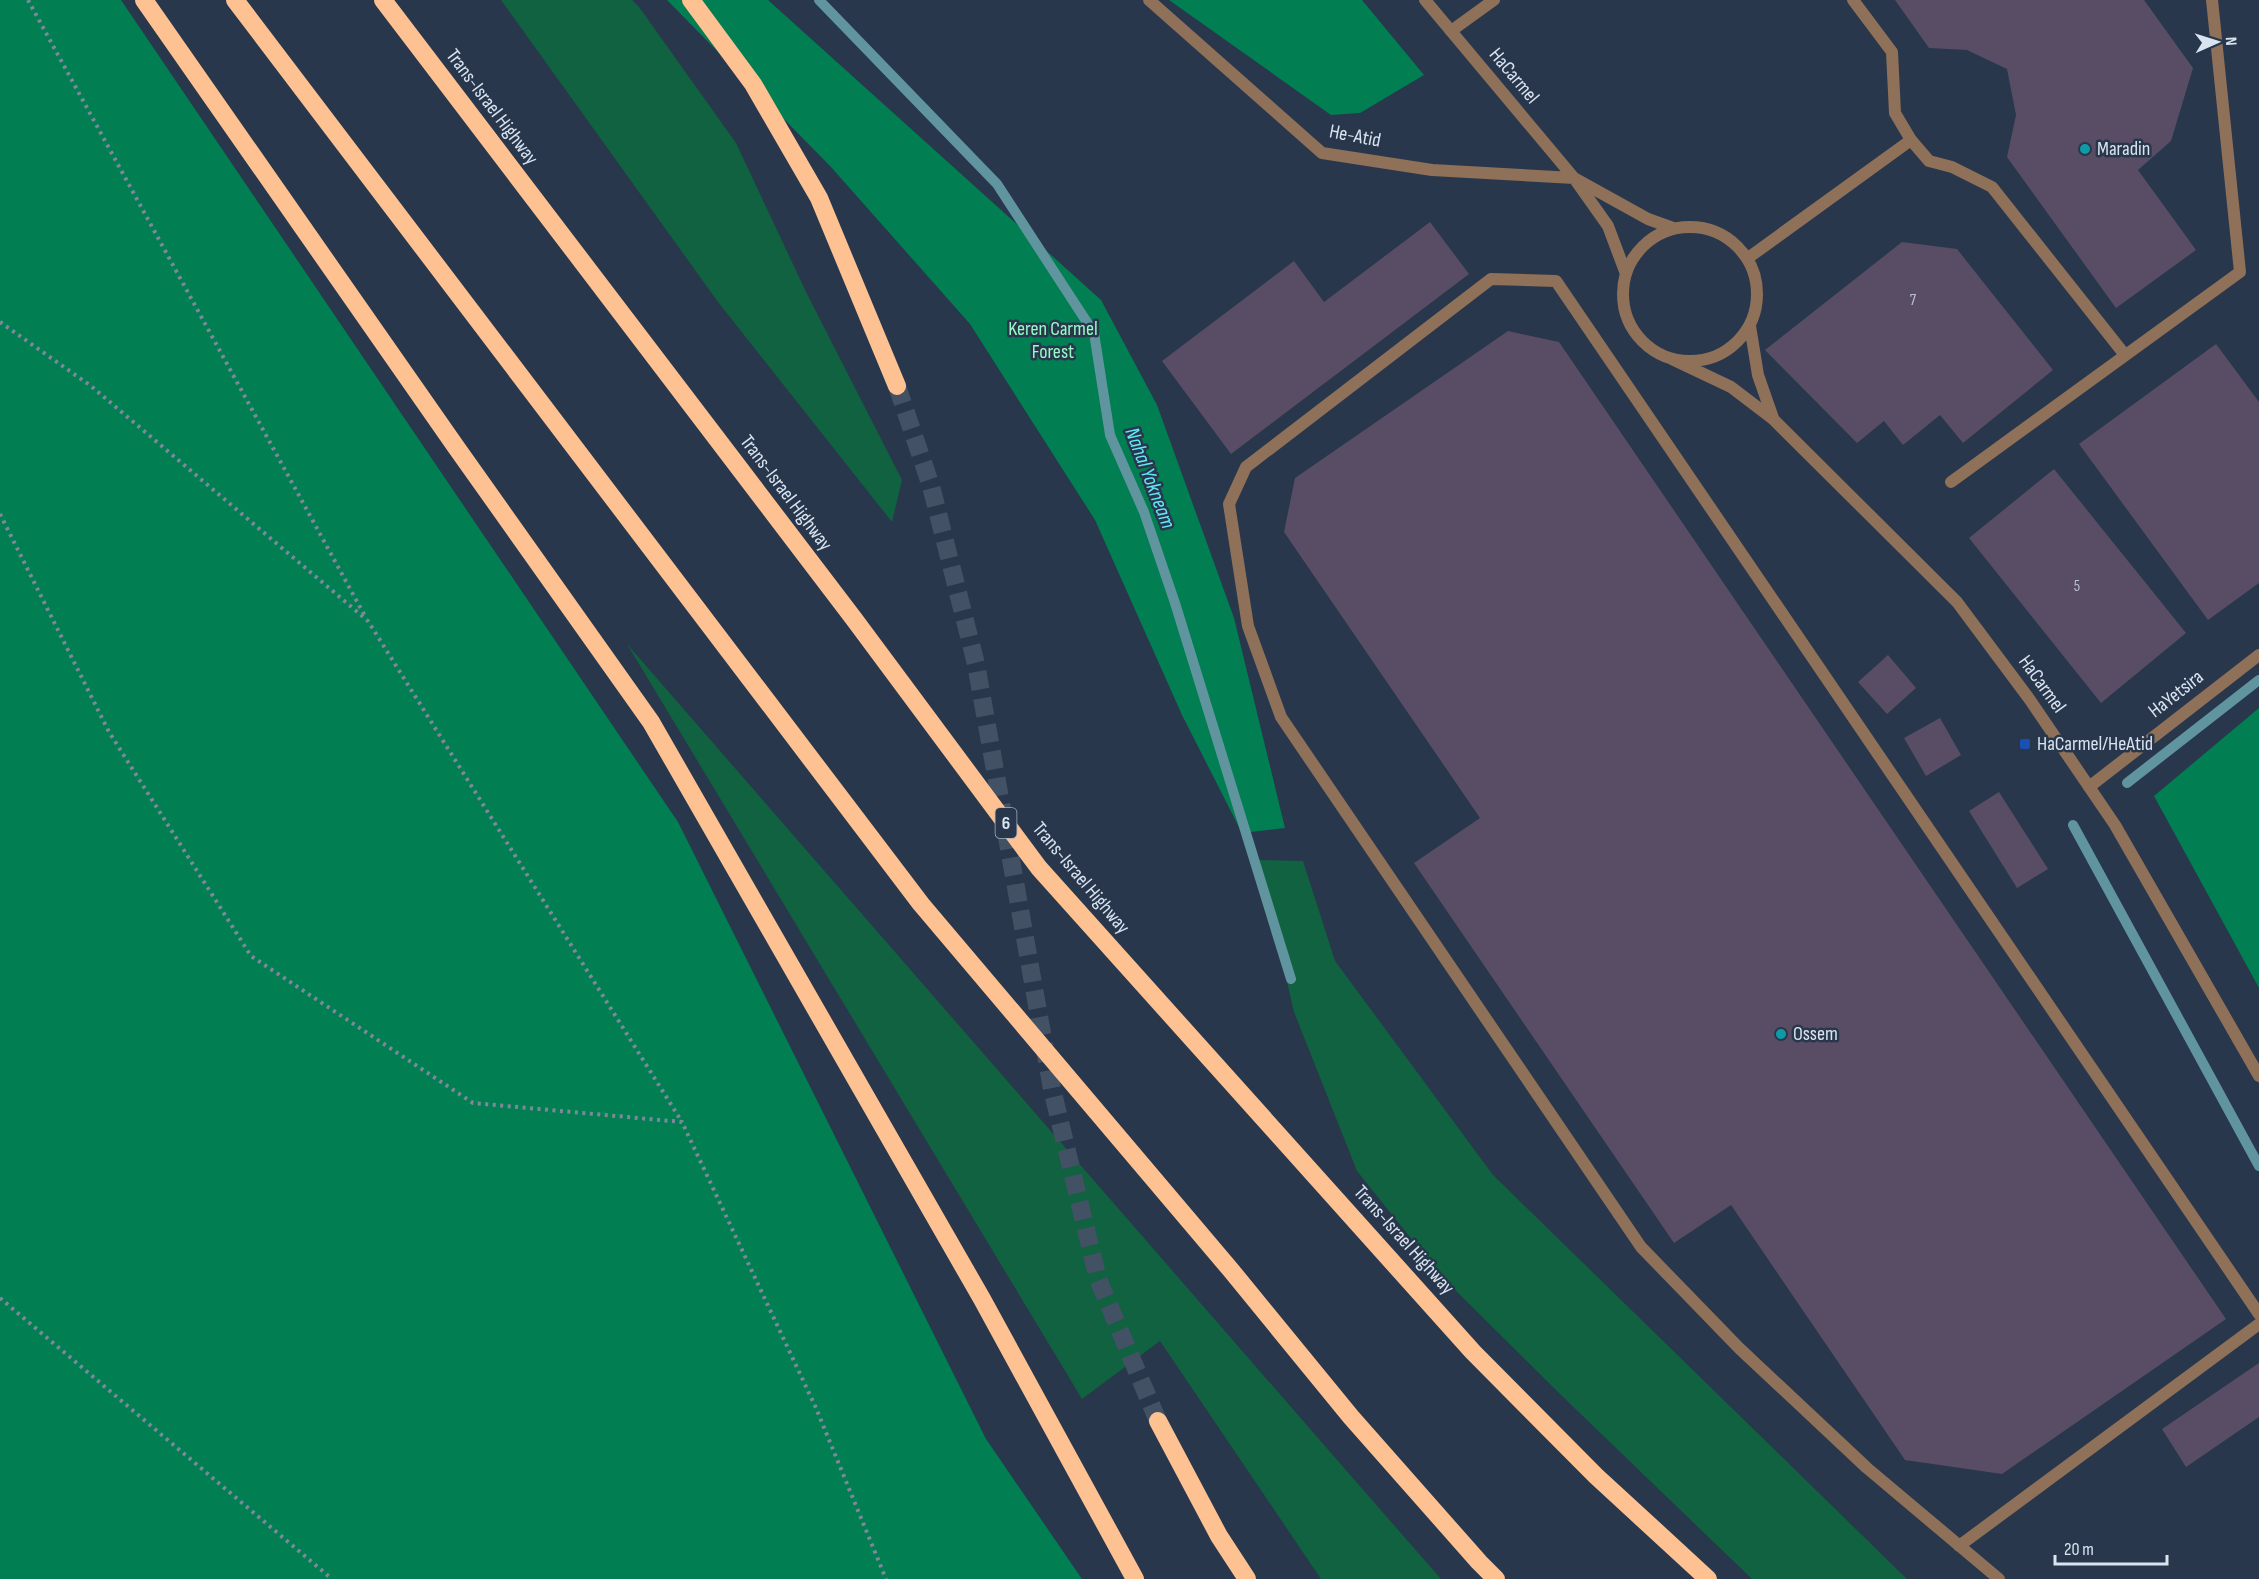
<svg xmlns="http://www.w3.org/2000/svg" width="2259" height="1579" viewBox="0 0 2259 1579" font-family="'Sofia Sans Condensed',sans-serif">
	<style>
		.green { fill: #106240 }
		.forest { fill: #017e52 }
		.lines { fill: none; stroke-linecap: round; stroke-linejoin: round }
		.stream { stroke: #60959f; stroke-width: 10 }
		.building { fill: #584d65 }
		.motorway-tunnel { stroke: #435165; stroke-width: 18; stroke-dasharray: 18 9; stroke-linecap: butt }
		.path { stroke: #7d899a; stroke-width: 4; stroke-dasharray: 3 4.5; stroke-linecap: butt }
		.service { stroke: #8f7058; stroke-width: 12 }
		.minor { stroke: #8f7058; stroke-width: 12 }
		.motorway { stroke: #fec191; stroke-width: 18 }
		.culture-dot { fill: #0f9aa8; stroke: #28374c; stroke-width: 2 }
		.transit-dot { fill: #1a4fb4; stroke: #28374c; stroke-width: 2 }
		.labels { text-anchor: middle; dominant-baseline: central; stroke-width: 5; stroke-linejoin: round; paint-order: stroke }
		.number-label { font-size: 16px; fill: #babece }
		.shield { fill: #28374c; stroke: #a5b0c0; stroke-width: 1.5 }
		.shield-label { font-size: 18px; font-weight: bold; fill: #dae4f1 }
		.street-label { font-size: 20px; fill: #dae4f1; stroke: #28374c }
		.poi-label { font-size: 20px; fill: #dae4f1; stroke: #28374c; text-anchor: start }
		.park-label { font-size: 20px; fill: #98fbc7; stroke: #28374c }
		.water-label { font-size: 21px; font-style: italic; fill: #61e8f9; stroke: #28374c }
	</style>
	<rect width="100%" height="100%" fill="#28374c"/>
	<path class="green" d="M501 0H632L639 7 736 143 807 294 902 480 892 522 718 302Z
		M627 644 1338 1461 1441 1579H1321L1160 1341 1082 1399Z
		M1259 860 1303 861 1335 961 1493 1175 1907 1579H1752L1562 1396 1441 1276 1357 1171 1294 1012Z"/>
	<path class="forest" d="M0 0H121L678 822 986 1439 1082 1579H0Z
		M667 0H768L1101 300 1157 405 1234 618 1285 828 1242 833 1182 715 1095 520 970 324 831 167Z
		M1169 0H1362L1424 75 1360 113 1331 115Z
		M2259 708V988L2154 796Z"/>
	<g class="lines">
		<path class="stream" d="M819 0 997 184 1094 333 1110 435 1144 512 1175 603 1291 979
			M2127 783 2259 680
			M2073 825 2259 1166"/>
	</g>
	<path class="building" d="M1895 0H2144L2193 68 2171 141 2138 170 2196 250 2116 308 2007 157 2016 115 2007 69 1967 50 1929 48Z
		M1430 222 1469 274 1231 454 1162 361 1294 261 1324 302Z
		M1902 242 1957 249 2053 370 1963 443 1940 415 1903 445 1884 421 1857 443 1765 350Z
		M1508 331 1559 342 2226 1319 2002 1474 1905 1460 1731 1205 1674 1243 1414 863 1480 818 1284 532 1295 478Z
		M2216 344 2259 402V583L2208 620 2079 444Z
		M2054 469 2186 633 2101 703 1969 538Z
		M1888 655 1916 688 1887 714 1858 682Z
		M1940 718 1961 755 1926 776 1904 738Z
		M1999 792 2048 869 2017 888 1969 811Z
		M2259 1363V1417L2186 1467 2162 1429Z"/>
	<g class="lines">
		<path class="motorway-tunnel" d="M897 386 931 486 976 664 1052 1089 1098 1279 1158 1421"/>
		<path class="path" d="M28 0 366 618
			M0 322 91 386 368 621 682 1122
			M0 514 109 732 251 956 473 1103 682 1122 816 1408 886 1579
			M0 1298 332 1579"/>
		<path class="service" d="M1853 0 1892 52 1895 113 1911 140 1929 161 1952 167 1992 187 2125 355
			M1451 31 1494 0
			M1951 482 2240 272 2212 0
			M1959 1546 2259 1324
			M1999 1579 1867 1468 1739 1348 1641 1247 1281 717 1248 626 1229 504 1246 467 1491 279 1556 281 2259 1314"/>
		<path class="minor" d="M1149 0 1322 153 1432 170 1574 178 1648 219 1673 228
			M1425 0 1574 178 1608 226 1626 274
			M1623 294a67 67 0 1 1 134 0a67 67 0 1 1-134 0Z
			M1748 258 1911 140
			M1750 326 1758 375 1773 418
			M1672 359 1731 387 1773 419 1957 602 2030 700 2115 825 2259 1076
			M2089 787 2259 655"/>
		<path class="motorway" d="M144 0 456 447 651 722 982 1299 1135 1579
			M235 0 921 904 1230 1269 1351 1417 1479 1562 1496 1579
			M383 0 854 619 1039 868 1473 1352 1596 1476 1708 1579
			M691 0 753 84 819 198 897 386
			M1158 1421 1219 1536 1247 1579"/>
	</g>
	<g class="culture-dot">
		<circle cx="2085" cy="149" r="6"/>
		<circle cx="1781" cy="1034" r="6"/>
	</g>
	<rect class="transit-dot" x="2019" y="738" width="12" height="12" rx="3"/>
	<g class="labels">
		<g class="number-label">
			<text x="1913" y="300">7</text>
			<text x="2077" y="586">5</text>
		</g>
		<rect class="shield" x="995.5" y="808" width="21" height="30" rx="4.5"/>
		<g class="shield-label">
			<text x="1006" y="823">6</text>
		</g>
		<g class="street-label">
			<text transform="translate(1514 76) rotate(50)">HaCarmel</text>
			<text transform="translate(492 107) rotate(53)">Trans-Israel Highway</text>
			<text transform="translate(1355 136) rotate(11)">He-Atid</text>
			<text transform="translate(786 493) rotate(53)">Trans-Israel Highway</text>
			<text transform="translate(2042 684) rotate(54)">HaCarmel</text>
			<text transform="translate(2176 694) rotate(-38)">HaYetsira</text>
			<text transform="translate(1081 878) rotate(50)">Trans-Israel Highway</text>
			<text transform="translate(1404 1240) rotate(48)">Trans-Israel Highway</text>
		</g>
		<g class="poi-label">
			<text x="2097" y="149">Maradin</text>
			<text x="2037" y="744">HaCarmel/HeAtid</text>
			<text x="1793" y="1034">Ossem</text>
		</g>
		<g class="park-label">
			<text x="1053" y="329">Keren Carmel<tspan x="1053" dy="23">Forest</tspan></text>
		</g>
		<g class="water-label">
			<text transform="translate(1150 478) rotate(69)">Nahal Yokneam</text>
		</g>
	</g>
	<g transform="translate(2217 42) rotate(87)" stroke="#28374c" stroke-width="4.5" paint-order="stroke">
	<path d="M0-4.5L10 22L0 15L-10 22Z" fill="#dae4f1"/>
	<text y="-9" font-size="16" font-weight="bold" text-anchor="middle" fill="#dae4f1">N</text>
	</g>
	<path d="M2055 1555v9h112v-9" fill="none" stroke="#dae4f1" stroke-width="3"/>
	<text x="2064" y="1555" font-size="18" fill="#dae4f1" stroke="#28374c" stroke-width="4.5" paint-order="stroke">20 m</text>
</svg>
